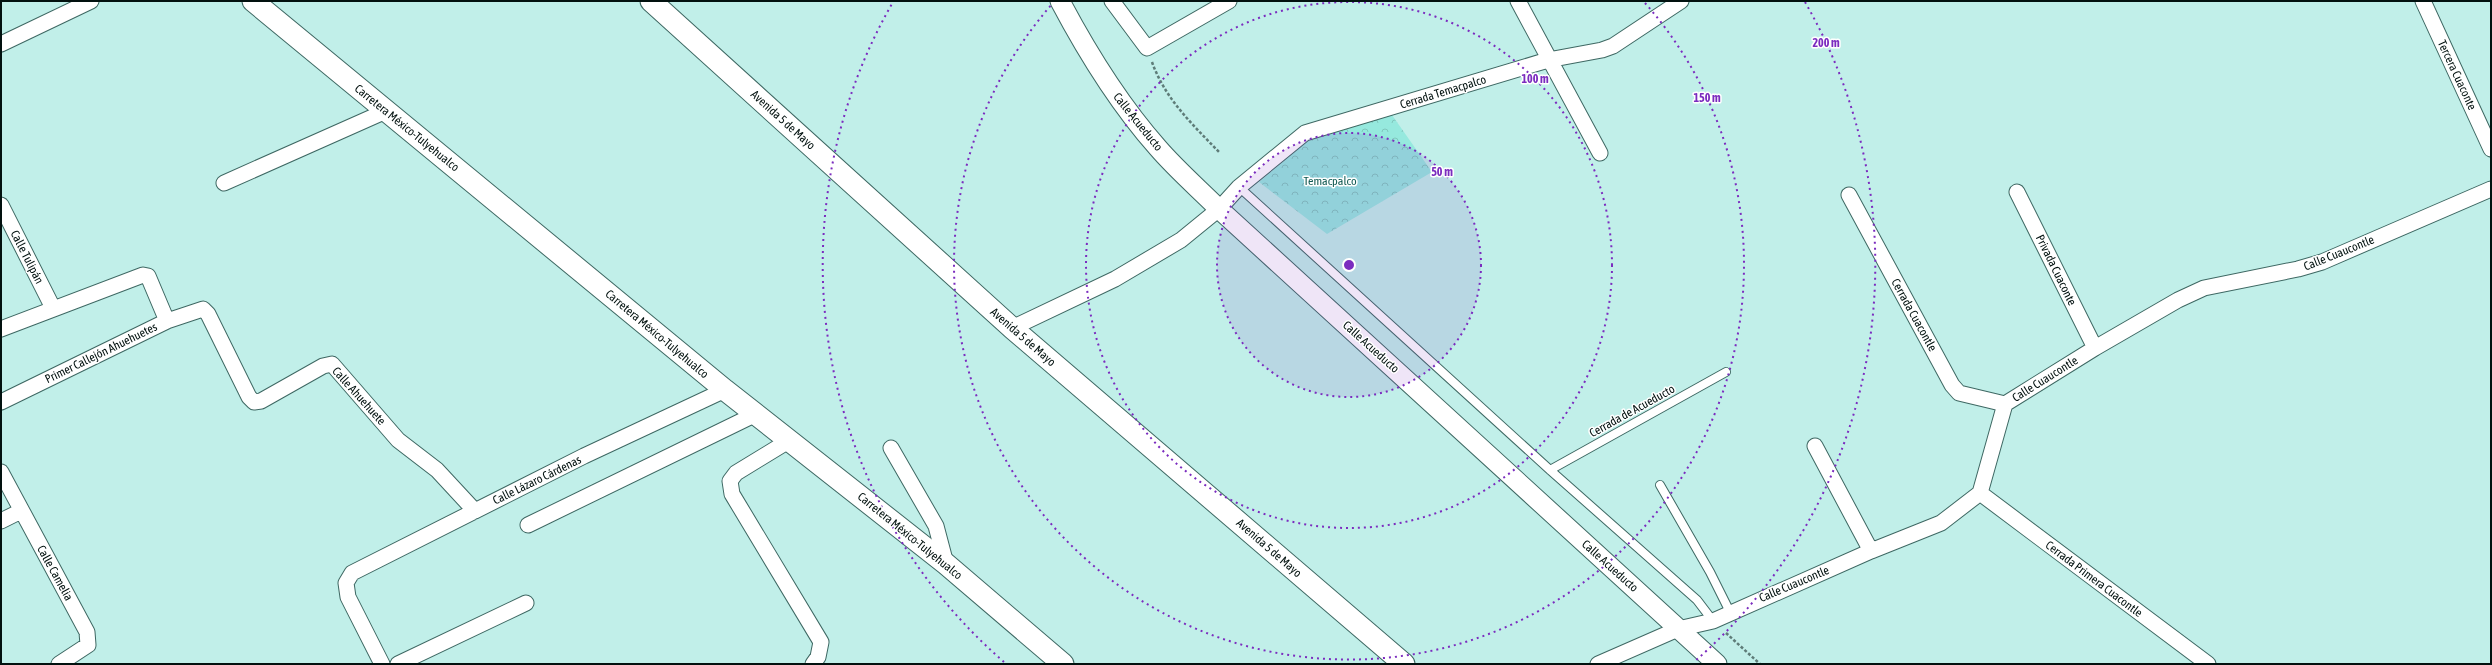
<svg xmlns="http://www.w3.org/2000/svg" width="2492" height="665" viewBox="0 0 2492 665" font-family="'Asap Condensed',sans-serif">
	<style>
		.park { fill: url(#park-crowns) }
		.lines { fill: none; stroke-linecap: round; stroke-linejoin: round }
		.service-casing { stroke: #3e6863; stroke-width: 10 }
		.minor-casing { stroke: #3e6863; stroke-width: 17 }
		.tertiary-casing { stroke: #3e6863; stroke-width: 21 }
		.secondary-casing { stroke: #3e6863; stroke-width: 23 }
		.path { stroke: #5e7c78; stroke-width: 2.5; stroke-dasharray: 3 2; stroke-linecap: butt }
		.service { stroke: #fff; stroke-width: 8 }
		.minor { stroke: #fff; stroke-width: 15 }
		.tertiary { stroke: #fff; stroke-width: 19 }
		.secondary { stroke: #fff; stroke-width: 21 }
		.ring { fill: none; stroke: #7b2cbf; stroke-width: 2; stroke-dasharray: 2 4 }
		.labels { text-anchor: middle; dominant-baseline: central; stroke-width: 3; stroke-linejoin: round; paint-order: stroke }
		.street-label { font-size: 12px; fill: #02110f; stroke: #fff }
		.park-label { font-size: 12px; fill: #105952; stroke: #fff }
		.centre { fill: #7b2cbf; stroke: #fff; stroke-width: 2 }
		.ring-label { font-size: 12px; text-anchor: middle; font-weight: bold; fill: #7b2cbf; stroke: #fff; stroke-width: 3; stroke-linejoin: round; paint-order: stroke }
	</style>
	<defs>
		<pattern id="park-crowns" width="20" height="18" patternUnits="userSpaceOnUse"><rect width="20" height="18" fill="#96e9de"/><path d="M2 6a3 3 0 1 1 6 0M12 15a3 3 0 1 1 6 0" fill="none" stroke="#80c7bd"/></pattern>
	</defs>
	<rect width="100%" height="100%" fill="#c1efe9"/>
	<path class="park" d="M1392 115 1432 172 1327 234 1259 182 1308 141Z"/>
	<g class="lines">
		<defs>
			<path id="service" d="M1239 187 1550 470 1697 600 1713 621
				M1550 470 1726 372
				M1660 485 1710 572 1730 612"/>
			<path id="minor" d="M1112 1 1147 48 1229 1
				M1518 1 1600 153
				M2423 1 2491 149
				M1 44 91 1
				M224 183 386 111
				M2017 192 2095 348
				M1849 195 1952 385 1959 393 2005 404
				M1 205 53 308
				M1012 328 1115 279 1181 240 1219 209 1239 187 1305 133 1548 60 1602 50 1613 46 1681 1
				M1 329 143 275 148 276 167 321
				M1 402 167 321 203 309 208 314 249 397 254 402 261 401 323 366 332 364 398 440 437 470 475 511
				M790 440 736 473 730 481 732 494 821 642 818 657 813 664
				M1815 446 1871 551
				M891 448 936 526 946 564
				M1 472 87 632 88 645 59 664
				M1980 493 2208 664
				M1 521 21 511
				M528 525 756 414
				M382 664 348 597 346 583 352 573 584 456 725 390
				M398 664 526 603
				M1598 664 1678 629 1713 621 1871 551 1941 523 1980 493 2005 404 2095 348 2178 300 2204 288 2298 269 2322 262 2491 189"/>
			<path id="tertiary" d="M1060 1C1088 54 1119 104 1158 148 1177 170 1199 189 1219 209L1717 664"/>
			<path id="secondary" d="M253 1 725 390 946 564 1063 664
				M651 1 1012 328 1404 664"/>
		</defs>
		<use href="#service" class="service-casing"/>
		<use href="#minor" class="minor-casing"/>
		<use href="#tertiary" class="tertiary-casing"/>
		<use href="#secondary" class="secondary-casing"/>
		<path class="path" d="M1152 62C1165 99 1193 125 1220 153
			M1726 633 1760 664"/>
		<use href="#service" class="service"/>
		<use href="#minor" class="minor"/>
		<use href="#tertiary" class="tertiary"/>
		<use href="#secondary" class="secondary"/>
	</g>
	<circle cx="1349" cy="265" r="132" fill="#7b2cbf" fill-opacity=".12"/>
	<g class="ring">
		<circle cx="1349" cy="265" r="132"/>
		<circle cx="1349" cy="265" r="263"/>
		<path d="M1645 3A395 395 0 1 1 1053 3"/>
		<path d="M1004 662A526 526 0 0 1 893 2M1805 2A526 526 0 0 1 1694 662"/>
	</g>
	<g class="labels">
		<g class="street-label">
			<text transform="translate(2457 75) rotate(65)">Tercera Cuaconte</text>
			<text transform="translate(1443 92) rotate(-17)">Cerrada Temacpalco</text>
			<text transform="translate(783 120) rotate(42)">Avenida 5 de Mayo</text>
			<text transform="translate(1138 122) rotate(51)">Calle Acueducto</text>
			<text transform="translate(407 128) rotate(39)">Carretera México-Tulyehualco</text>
			<text transform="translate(2339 253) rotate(-22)">Calle Cuaucontle</text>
			<text transform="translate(27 257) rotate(63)">Calle Tulipán</text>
			<text transform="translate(2056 270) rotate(64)">Privada Cuaconte</text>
			<text transform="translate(1914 315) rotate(61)">Cerrada Cuacontle</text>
			<text transform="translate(657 334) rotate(40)">Carretera México-Tulyehualco</text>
			<text transform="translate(1023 337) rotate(41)">Avenida 5 de Mayo</text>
			<text transform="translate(1371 347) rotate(42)">Calle Acueducto</text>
			<text transform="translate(101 353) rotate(-26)">Primer Callejón Ahuehuetes</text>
			<text transform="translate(2045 379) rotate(-32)">Calle Cuaucontle</text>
			<text transform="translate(359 396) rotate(48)">Calle Ahuehuete</text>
			<text transform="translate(1632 411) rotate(-29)">Cerrada de Acueducto</text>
			<text transform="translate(537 480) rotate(-26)">Calle Lázaro Cárdenas</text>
			<text transform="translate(910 536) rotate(39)">Carretera México-Tulyehualco</text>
			<text transform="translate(1269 548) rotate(41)">Avenida 5 de Mayo</text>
			<text transform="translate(1610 566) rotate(42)">Calle Acueducto</text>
			<text transform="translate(55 573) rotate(61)">Calle Camelia</text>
			<text transform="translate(2094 579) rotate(37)">Cerrada Primera Cuacontle</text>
			<text transform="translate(1794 584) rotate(-23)">Calle Cuaucontle</text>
		</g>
		<g class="park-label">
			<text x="1330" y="181">Temacpalco</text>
		</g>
	</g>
	<circle cx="1349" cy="265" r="6" class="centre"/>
	<g class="ring-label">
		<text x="1826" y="47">200 m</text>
		<text x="1535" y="83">100 m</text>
		<text x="1707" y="102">150 m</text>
		<text x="1442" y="176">50 m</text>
	</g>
	<rect width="2492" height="665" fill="none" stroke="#02110f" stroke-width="4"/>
</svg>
